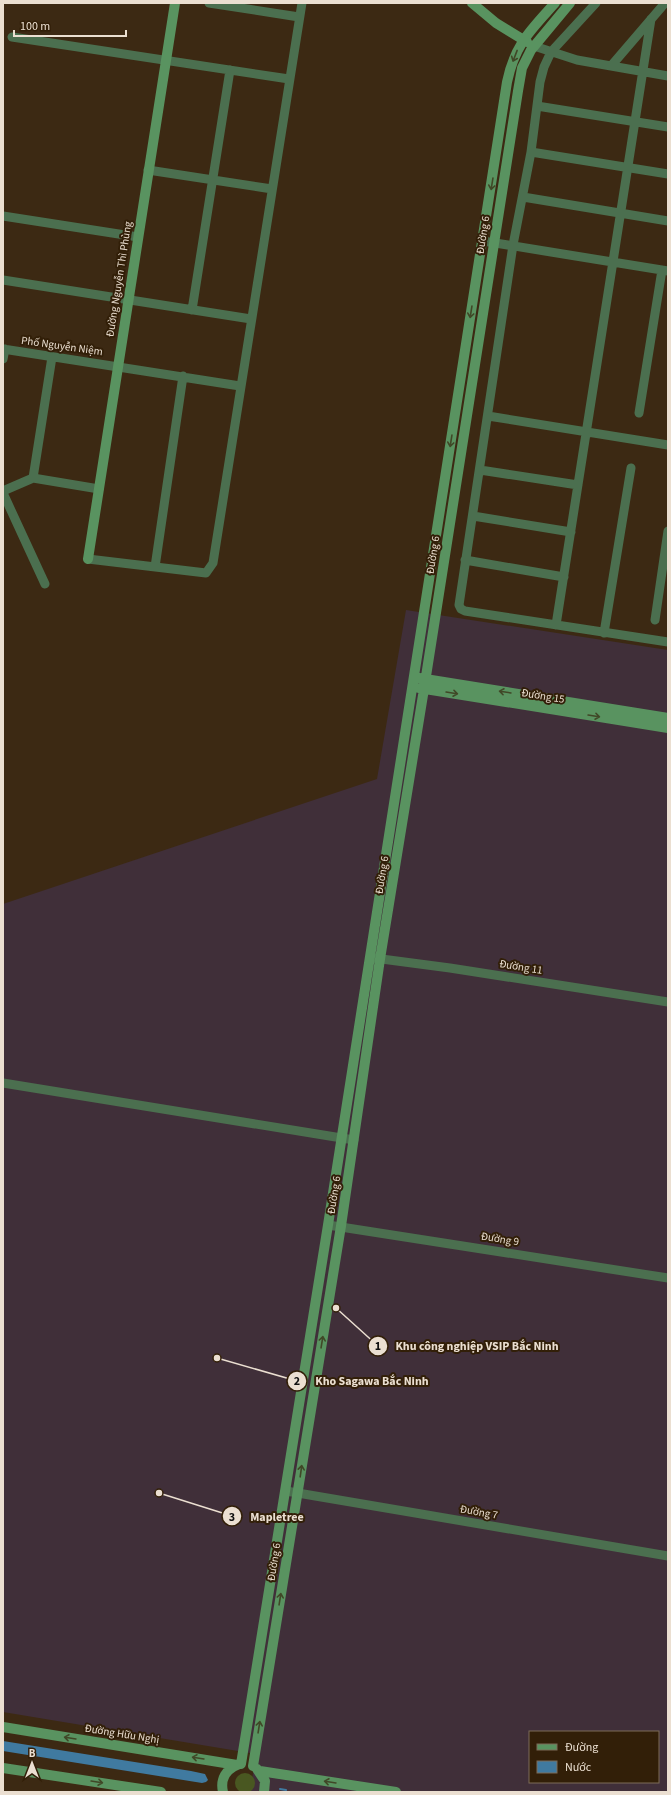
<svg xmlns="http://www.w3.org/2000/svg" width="671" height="1795" viewBox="0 0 671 1795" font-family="'Source Sans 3',sans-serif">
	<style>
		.industrial { fill: #402f39; fill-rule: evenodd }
		.green { fill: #495721 }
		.water { fill: #407aa0 }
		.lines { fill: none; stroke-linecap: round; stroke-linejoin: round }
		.stream { stroke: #407aa0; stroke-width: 2 }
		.street { stroke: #4b6f4f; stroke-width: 9 }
		.secondary { stroke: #599360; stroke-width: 10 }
		.oneway { stroke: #404827 }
		.labels { text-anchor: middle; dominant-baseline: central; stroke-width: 4; stroke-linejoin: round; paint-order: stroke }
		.street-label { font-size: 11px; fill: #ebdfd1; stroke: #321f08 }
		.leader { fill: none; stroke: #ebdfd1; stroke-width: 1.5 }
		.callout-dot { fill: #ebdfd1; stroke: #321f08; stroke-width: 1.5 }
		.mark-label { font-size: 12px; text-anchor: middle; font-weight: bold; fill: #111 }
		.callout-label { font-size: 12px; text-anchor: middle; font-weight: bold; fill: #ebdfd1; stroke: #321f08; stroke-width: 4; stroke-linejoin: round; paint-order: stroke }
	</style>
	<rect width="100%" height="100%" fill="#3c2913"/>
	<path class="industrial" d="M406 610 668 650V1792H250L256 1754 3 1712V904L377 779ZM530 1732H658V1782H530Z"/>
	<path class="green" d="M235 1783a10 10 0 1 1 20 0a10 10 0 1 1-20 0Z"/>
	<path class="water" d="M3 1741 191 1771 205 1774 208 1780 206 1782 202 1783 3 1751Z"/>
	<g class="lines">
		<path class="stream" d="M280 1789 286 1790"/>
		<path class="street" d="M209 3 299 17
			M596 3 551 52 544 67 540 82 531 152 513 245 459 605 461 609 465 611 668 642
			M12 37 289 79
			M534 46 577 60 668 76
			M611 66 665 3
			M537 106 668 127
			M531 152 668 174
			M148 170 272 189
			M523 197 668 221
			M3 216 138 237
			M483 241 668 271
			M3 280 251 319
			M192 310 230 70
			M3 349 240 386
			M3 359 5 349
			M639 413 662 270
			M488 416 668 445
			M480 470 578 485
			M33 478 52 357
			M3 491 33 478 99 489
			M3 493 45 584
			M473 516 571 532
			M88 559 206 573 213 563 302 3
			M465 560 564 577
			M155 567 183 376
			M655 620 668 531
			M556 625 651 19
			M604 633 631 468
			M374 958 450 968 668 1002
			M3 1083 354 1140
			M328 1225 668 1278
			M286 1491 668 1556"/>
		<path class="secondary" d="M472 3 496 23 527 42
			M88 559 175 3
			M419 678 668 718
			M419 688 668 728
			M3 1727 237 1765
			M241 1764 328 1225 507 82C515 44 530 31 555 3
			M253 1766 341 1226 380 959 424 689 518 91 522 68 531 50 570 3
			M3 1768 161 1792
			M257 1769 265 1781 264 1792
			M260 1771 396 1792
			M223 1792C220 1779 226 1769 239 1764"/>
	</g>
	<defs><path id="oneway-shaft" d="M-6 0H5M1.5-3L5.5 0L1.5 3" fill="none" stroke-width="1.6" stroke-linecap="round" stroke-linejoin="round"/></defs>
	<g class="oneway">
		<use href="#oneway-shaft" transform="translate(515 56) rotate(111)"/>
		<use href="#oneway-shaft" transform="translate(492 184) rotate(99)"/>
		<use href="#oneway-shaft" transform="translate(471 312) rotate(99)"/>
		<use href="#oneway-shaft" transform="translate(451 441) rotate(99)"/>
		<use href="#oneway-shaft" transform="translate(505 692) rotate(-171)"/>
		<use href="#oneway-shaft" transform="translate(452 693) rotate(9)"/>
		<use href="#oneway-shaft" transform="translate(594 716) rotate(9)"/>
		<use href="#oneway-shaft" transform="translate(322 1342) rotate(-81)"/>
		<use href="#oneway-shaft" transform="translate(301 1471) rotate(-82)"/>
		<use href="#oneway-shaft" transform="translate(280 1599) rotate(-81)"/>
		<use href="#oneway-shaft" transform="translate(259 1727) rotate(-81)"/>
		<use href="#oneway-shaft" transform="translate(70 1738) rotate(-171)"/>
		<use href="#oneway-shaft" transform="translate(198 1758) rotate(-171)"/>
		<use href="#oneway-shaft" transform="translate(97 1782) rotate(9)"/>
		<use href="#oneway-shaft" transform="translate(330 1782) rotate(-171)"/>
	</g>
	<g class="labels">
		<g class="street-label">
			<text transform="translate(483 235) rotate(-81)">Đường 6</text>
			<text transform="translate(119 279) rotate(-81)">Đường Nguyễn Thì Phùng</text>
			<text transform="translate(62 346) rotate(8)">Phố Nguyễn Niệm</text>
			<text transform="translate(433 555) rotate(-81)">Đường 6</text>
			<text transform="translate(543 696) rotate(9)">Đường 15</text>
			<text transform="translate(382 875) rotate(-81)">Đường 6</text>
			<text transform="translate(521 967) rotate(9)">Đường 11</text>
			<text transform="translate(334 1195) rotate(-81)">Đường 6</text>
			<text transform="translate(500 1239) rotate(9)">Đường 9</text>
			<text transform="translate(479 1512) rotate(10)">Đường 7</text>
			<text transform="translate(274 1562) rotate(-81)">Đường 6</text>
			<text transform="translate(122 1734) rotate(9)">Đường Hữu Nghị</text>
		</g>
	</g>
	<path class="leader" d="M336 1308L378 1346M217 1358L297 1381M159 1493L232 1516"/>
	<g class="callout-dot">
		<circle cx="336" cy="1308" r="4"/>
		<circle cx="217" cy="1358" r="4"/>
		<circle cx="159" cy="1493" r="4"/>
		<circle cx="378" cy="1346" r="10"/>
		<circle cx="297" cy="1381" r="10"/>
		<circle cx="232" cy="1516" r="10"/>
	</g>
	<g class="mark-label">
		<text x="378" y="1350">1</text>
		<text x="297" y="1385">2</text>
		<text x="232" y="1521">3</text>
	</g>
	<g class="callout-label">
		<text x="477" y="1350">Khu công nghiệp VSIP Bắc Ninh</text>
		<text x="372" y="1385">Kho Sagawa Bắc Ninh</text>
		<text x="277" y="1521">Mapletree</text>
	</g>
	<rect width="671" height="1795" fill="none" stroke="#ebdfd1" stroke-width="8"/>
	<rect x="529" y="1731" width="130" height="52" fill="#321f08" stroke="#7c6c58"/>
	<rect x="537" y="1744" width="20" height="6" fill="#599360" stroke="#7c6c58"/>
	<text x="565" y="1751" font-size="12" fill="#ebdfd1">Đường</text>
	<rect x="537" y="1761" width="20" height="12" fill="#407aa0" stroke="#7c6c58"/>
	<text x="565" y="1771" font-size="12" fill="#ebdfd1">Nước</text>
	<g transform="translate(32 1763)" stroke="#321f08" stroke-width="3" paint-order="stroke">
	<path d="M0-3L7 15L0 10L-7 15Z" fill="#ebdfd1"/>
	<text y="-6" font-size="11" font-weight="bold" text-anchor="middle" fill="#ebdfd1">B</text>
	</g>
	<path d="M14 30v6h112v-6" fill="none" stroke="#ebdfd1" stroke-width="2"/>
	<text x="20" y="30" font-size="12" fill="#ebdfd1" stroke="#321f08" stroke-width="3" paint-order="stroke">100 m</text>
</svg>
